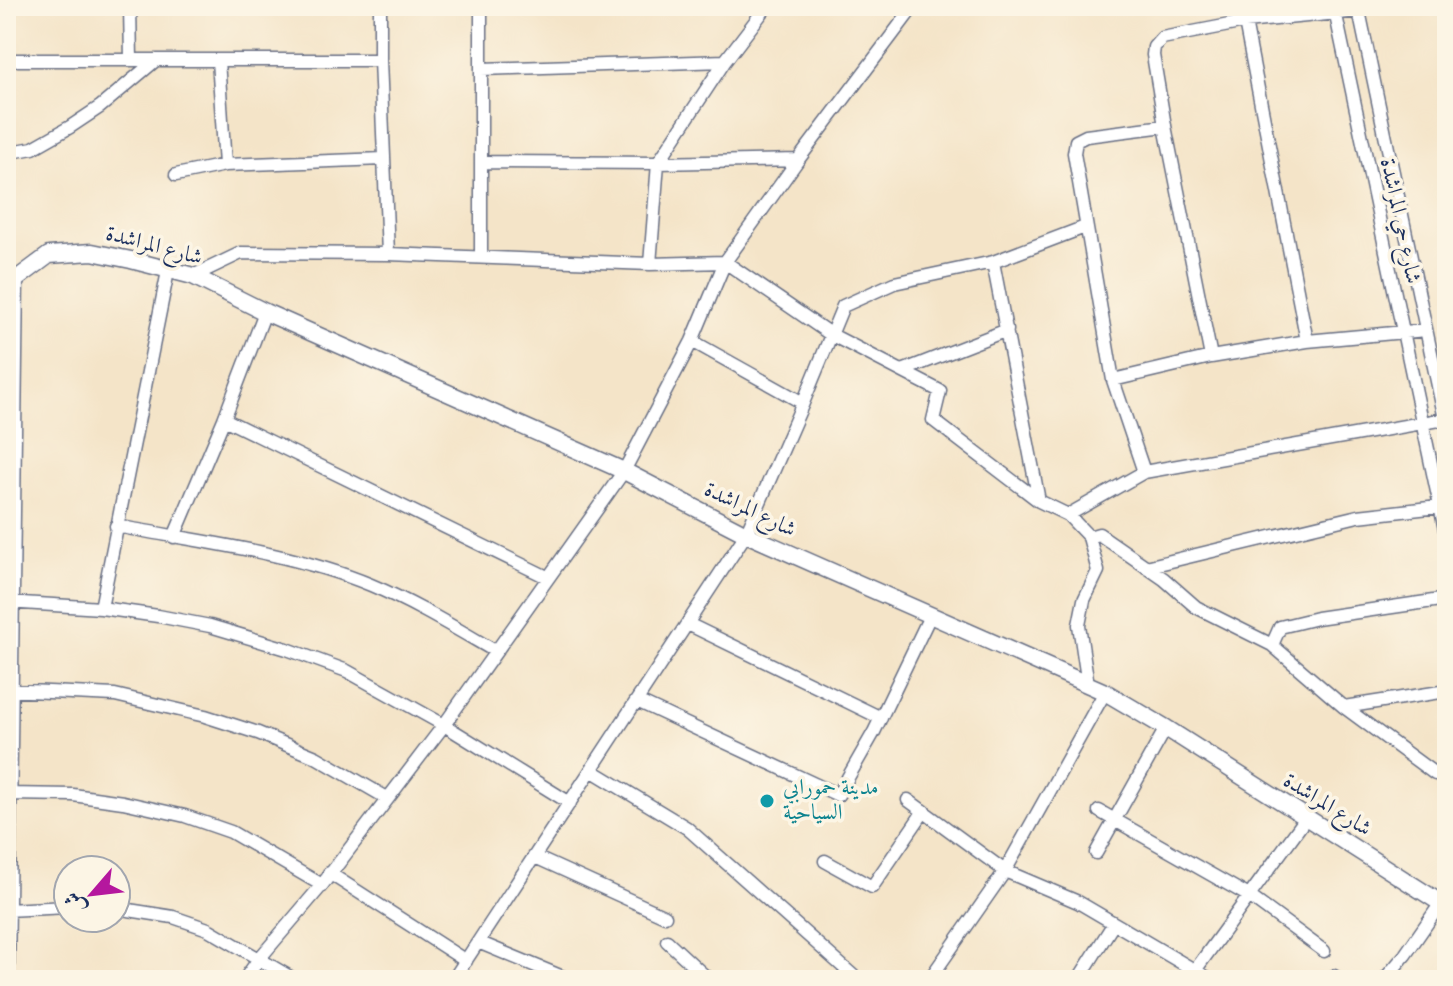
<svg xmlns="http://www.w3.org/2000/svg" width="1453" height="986" viewBox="0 0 1453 986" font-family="'IM FELL English',Amiri,serif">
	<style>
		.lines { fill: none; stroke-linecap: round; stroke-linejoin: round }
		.minor-casing { stroke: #676e83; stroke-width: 15 }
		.tertiary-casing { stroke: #676e83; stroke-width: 19 }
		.minor { stroke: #fff; stroke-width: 12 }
		.tertiary { stroke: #fff; stroke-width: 16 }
		.culture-dot { fill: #0f9aa8; stroke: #fcf5e5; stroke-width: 3 }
		.labels { text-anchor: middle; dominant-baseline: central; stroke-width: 7; stroke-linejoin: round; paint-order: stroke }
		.street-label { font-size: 22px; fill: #1b2f5e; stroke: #fcf5e5 }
		.culture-label { font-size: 22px; fill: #0d838f; stroke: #fcf5e5; text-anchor: start }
	</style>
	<rect width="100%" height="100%" fill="#fcf5e5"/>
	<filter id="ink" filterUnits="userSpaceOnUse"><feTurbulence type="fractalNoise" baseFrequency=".0125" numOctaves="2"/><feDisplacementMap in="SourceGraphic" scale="16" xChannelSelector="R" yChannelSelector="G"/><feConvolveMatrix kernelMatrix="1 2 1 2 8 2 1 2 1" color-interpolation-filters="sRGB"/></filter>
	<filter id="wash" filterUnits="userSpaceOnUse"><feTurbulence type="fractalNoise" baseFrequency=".006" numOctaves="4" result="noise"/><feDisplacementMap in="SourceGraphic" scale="32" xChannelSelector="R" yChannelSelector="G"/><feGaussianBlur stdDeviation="1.8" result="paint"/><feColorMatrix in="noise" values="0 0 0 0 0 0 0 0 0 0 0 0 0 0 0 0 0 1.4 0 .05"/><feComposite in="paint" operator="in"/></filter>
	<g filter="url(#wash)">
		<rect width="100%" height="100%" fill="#f4e4c8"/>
	</g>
	<g filter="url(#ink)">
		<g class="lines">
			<defs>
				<path id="minor" d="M130 6 131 60
					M380 6V60L388 254
					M1334 6 1447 539
					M1358 6 1446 424
					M6 60H380
					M218 60 225 165
					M481 69 725 61
					M6 153 33 148 70 127 100 107 156 60
					M481 162 658 163 798 160
					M176 175 225 165 384 159
					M481 257V6
					M650 264 658 163 725 61 767 6
					M193 276 241 253 388 254 650 264 725 262 830 334 940 391 933 420 1039 501 1068 515 1144 472 1445 419
					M1307 341 1245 22 1359 11
					M1211 357 1165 126 1153 55 1154 47 1162 38 1245 22
					M902 371 1007 330
					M1113 380 1211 357 1307 341 1426 330
					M803 403 843 306 894 283 993 262
					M224 419 547 577
					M1144 472 1113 380 1074 153 1076 141 1086 136 1165 126
					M1039 501 993 262 1085 227
					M1068 515 1089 537 1098 571 1084 600 1079 625 1088 685
					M116 526C202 542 291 552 371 585 414 603 455 628 495 651
					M174 537 224 419 265 312
					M1089 537 1099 534 1164 579 1196 607 1272 645 1344 707 1435 774
					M1146 567 1358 516 1447 506
					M6 602 101 608 158 616 210 626 287 649 347 671 444 725 570 803
					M101 608 168 271
					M688 624 881 718
					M1272 645 1280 627 1317 618 1447 599
					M6 690 115 695 205 716 258 733 316 757 387 798
					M637 701 838 795 874 732 930 616
					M1344 707 1447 691
					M591 770 687 828 858 980
					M6 794 73 795 123 802 185 816 231 832 322 885
					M908 800 1005 871 1078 902 1211 980
					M1099 811 1249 896 1324 951
					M1096 853 1166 728
					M535 857 665 916
					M825 861 872 887 924 811
					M329 873 466 961
					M116 908 173 917 208 929 295 980
					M6 910 68 907
					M667 941 709 980
					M478 942 570 980
					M1334 976 1340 980
					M8 980 17 278
					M244 980 259 959 322 885 444 725 624 471 692 341 725 262 798 160 914 6
					M453 980 746 534 803 403 692 341
					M929 980 1005 871 1105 692
					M1078 980 1114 923
					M1188 980 1306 818
					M1384 980 1405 955 1441 903
					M1444 980 1447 976"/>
				<path id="tertiary" d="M6 287 49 255 92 252 131 260 193 276 265 312 624 471 746 534 1105 692 1166 728 1447 907"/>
			</defs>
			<use href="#minor" class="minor-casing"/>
			<use href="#tertiary" class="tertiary-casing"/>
			<use href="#minor" class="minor"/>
			<use href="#tertiary" class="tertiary"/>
		</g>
	</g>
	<circle class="culture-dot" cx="767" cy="801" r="8"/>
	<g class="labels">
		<g class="street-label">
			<text transform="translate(1400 221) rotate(78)">شارع حي المراشدة</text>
			<text transform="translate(154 246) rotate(15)">شارع المراشدة</text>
			<text transform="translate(750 510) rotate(26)">شارع المراشدة</text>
			<text transform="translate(1327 805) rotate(32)">شارع المراشدة</text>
		</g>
		<g class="culture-label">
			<text x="783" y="788">مدينة حمورابي<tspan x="783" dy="25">السياحية</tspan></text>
		</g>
	</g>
	<rect width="1453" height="986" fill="none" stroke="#fcf5e5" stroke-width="32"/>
	<g transform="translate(92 894) rotate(242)"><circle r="38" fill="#fcf5e5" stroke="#a2a6af" stroke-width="2"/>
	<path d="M0-6L14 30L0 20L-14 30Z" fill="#b5179e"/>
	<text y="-12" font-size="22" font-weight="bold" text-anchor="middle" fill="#1b2f5e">ش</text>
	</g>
</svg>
